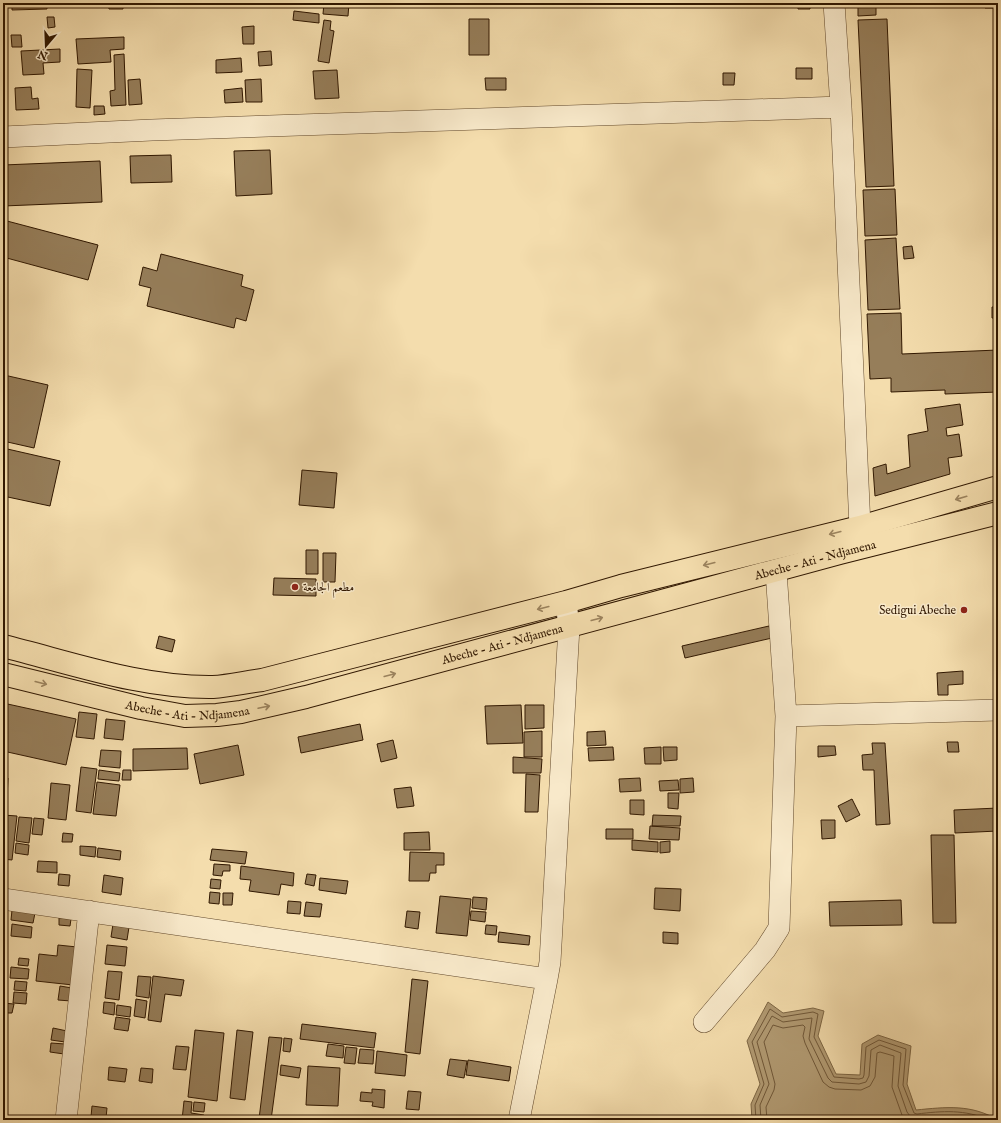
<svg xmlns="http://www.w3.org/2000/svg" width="1001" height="1123" viewBox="0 0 1001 1123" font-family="'IM FELL English',Amiri,serif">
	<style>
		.water { fill: #b19a72; stroke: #7d6644 }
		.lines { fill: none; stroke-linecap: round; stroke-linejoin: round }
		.shore { stroke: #705839; stroke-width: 1 }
		.building { fill: #967e5a; stroke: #301700 }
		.minor-casing { stroke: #61482b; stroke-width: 22 }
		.trunk-casing { stroke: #301700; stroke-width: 24 }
		.minor { stroke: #f8e9ca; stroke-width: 21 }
		.trunk { stroke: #f4ddad; stroke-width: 22 }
		.oneway { stroke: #9c845f }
		.poi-dot { fill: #8f2418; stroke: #f8e9ca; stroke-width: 1.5 }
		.labels { text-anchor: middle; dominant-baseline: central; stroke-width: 3; stroke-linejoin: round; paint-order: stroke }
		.street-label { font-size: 12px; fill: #301700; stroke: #f8e9ca }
		.poi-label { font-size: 12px; fill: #301700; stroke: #f8e9ca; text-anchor: start }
	</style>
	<rect width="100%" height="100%" fill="#f4ddad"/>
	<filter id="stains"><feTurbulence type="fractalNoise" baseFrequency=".005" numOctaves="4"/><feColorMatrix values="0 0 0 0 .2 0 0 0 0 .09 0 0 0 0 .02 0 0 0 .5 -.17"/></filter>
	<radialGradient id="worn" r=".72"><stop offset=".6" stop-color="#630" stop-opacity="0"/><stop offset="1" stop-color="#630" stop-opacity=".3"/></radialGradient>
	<path class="water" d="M768 1002 783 1013 813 1008 824 1011 818 1036 836 1074 860 1075 862 1044 878 1035 911 1046 907 1084 916 1110C946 1107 971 1104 998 1120H752L751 1104 760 1084 747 1041Z"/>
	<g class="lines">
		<path class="shore" d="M756 1120 755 1105 764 1084 752 1042 770 1009 782 1017 813 1012 818 1014 814 1037 834 1077 859 1079 863 1078 864 1075 866 1047 879 1040 906 1049 903 1085 914 1113 917 1114C942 1111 965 1109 989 1120
			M761 1120 760 1105 769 1084 757 1042 772 1016 783 1022 812 1018 809 1039 828 1078 832 1082 859 1084 866 1082 869 1076 871 1050 880 1045 901 1053 898 1086 907 1112 910 1116 917 1119 949 1116 977 1120
			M767 1120 766 1107 774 1090 775 1084 764 1042 773 1025 783 1028 803 1025 805 1027 803 1036 805 1043 823 1082 829 1087 835 1089 861 1090 870 1086 875 1077 877 1053 880 1052 894 1056 892 1087 902 1115 905 1120"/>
	</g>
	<path class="building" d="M12 3H47V9L12 10Z
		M108 3H123V9H109Z
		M324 3H349L348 16 323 14Z
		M798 3H810V9H798Z
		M858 3H876V15L858 16Z
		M985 3H994V8H985Z
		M294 11 319 14V23L293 20Z
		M47 17H54L55 27 48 28Z
		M469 19H489V55H469Z
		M887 19 894 186 866 187 858 20Z
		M324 20 331 21 330 30 334 31 329 63 318 61Z
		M254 26V44H243L242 27Z
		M11 35H21L22 47H12Z
		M124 37V49L110 50 111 62 78 64 76 39Z
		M60 49V62L43 63 44 74 23 75 21 51Z
		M271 51 272 65 259 66 258 52Z
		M124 54 126 105 111 106 110 91 115 90 114 55Z
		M241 58 242 72 216 73V60Z
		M796 68H812V79H796Z
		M77 69 92 70 90 108 76 107Z
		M337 70 339 98 315 99 313 71Z
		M723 73H735L734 85H723Z
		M485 78H506V90H486Z
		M140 79 142 104 129 105 128 80Z
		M261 79 262 102H246L245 80Z
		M31 87 32 99 38 98 39 109 16 110 15 88Z
		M242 88 243 102 225 103 224 90Z
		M94 106H104L105 114 94 115Z
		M270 150 272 194 236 196 234 151Z
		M171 155 172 182 131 183 130 156Z
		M100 161 102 202 3 206V165Z
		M895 189 897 235 865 236 863 190Z
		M7 221 98 245 88 280 3 257V237Z
		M896 238 900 309 868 310 865 240Z
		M912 246 914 258 904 259 903 247Z
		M161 254 243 275 241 286 254 290 246 321 236 318 234 328 147 306 151 288 139 285 143 267 157 271Z
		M992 307H998V318H992Z
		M901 313 902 354 998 350V392L945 394V390L891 392V378L870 379 867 314Z
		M4 375 48 385 34 448 3 441V381Z
		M960 404 963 425 946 428 947 436 959 434 962 456 948 458 950 474 875 496 873 468 886 464 887 474 910 467 908 435 928 431 925 409Z
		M3 448 60 461 50 506 3 496Z
		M302 470 337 473 334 508 299 505Z
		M306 550H318V574H306Z
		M323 553H336L335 582H323Z
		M274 578 316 579V596L273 595Z
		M769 626 772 638 685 658 682 646Z
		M159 636 175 640 172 652 156 648Z
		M963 671V684L948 685V695H938L937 673Z
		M3 703 76 719 66 765 3 751Z
		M521 705 523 743 487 744 485 706Z
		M525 705H544V728L525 729Z
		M79 712 97 714 94 739 76 737Z
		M106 719 125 721 123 740 104 738Z
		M360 724 363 740 301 753 298 737Z
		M542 731V757H524V732Z
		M605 731 606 745 587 746V732Z
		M393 740 397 758 381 762 377 744Z
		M947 742H958L959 752H948Z
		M872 743H885L890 824 876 825 874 770H863L862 755 873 754Z
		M238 745 244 775 200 784 194 754Z
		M818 746H835L836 755 818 757Z
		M613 747 614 760 589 761 588 748Z
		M661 747V764H645L644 748Z
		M663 747H677V760L664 761Z
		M187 748 188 769 133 771V749Z
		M101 750 121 751 120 768 99 766Z
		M513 757 542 759 541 773H513Z
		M81 767 97 769 91 813 76 811Z
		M99 770 120 773 119 781 98 779Z
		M123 770H131V780H122Z
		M526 774 540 775 538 812H525Z
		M3 778H8L7 798H3Z
		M640 778 641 791 620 792 619 779Z
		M693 778 694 792 680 793V779Z
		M678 780 679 790 660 791 659 781Z
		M97 782 120 785 116 816 93 814Z
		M51 783 70 785 66 820 48 818Z
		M411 787 414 806 397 808 394 789Z
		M668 793H679L678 809 668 808Z
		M852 799 860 815 846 822 838 806Z
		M630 800H644V815L630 814Z
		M998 808V831L955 833 954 810Z
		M3 815 17 816 12 860 3 859Z
		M653 815 681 816 680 826H652Z
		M19 817 32 818 29 843 16 841Z
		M34 818 44 819 42 835 32 834Z
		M821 820H835V838L822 839Z
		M650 826 680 828 679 840 649 839Z
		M606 829H633V839H606Z
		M429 832 430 850H404V833Z
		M63 833 73 834 72 842H62Z
		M931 835H954L956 923H933Z
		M632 840 658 842V852L632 850Z
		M670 841V852L660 853V842Z
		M16 843 29 845 28 855 15 853Z
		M80 846 96 847 95 857 80 855Z
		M98 848 121 851 120 860 97 857Z
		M212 849 247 852 245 864 210 860Z
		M410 852 444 853V865H436V873H430L429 881H409Z
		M38 861 57 862V873L37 872Z
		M214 864 230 865V871H223L222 876 213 875Z
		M241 866 294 873 293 886 281 884 279 895 249 891 251 880 240 879Z
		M59 874 70 875 69 886 58 885Z
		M307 874 316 875 314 886 305 884Z
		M104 875 123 878 121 895 102 892Z
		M320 878 348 881 346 894 319 890Z
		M211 879 221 880 220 889 210 888Z
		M655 888 681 889 680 911 654 909Z
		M210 892 220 893 219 904 209 903Z
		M223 893H233L232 905H223Z
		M440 896 471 899 467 936 436 933Z
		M473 897 487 898 486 910 472 908Z
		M901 900 902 925 830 926 829 902Z
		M288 901 301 902 300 914 287 913Z
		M306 902 322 904 320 917 304 916Z
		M12 910 35 913 33 923 11 920Z
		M407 911 420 912 418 929 405 927Z
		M471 911 486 912 485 922 470 920Z
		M59 918 71 919 70 926 59 925Z
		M12 924 32 927 31 938 11 936Z
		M113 924 129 927 127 940 111 937Z
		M486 925 497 926 496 935 485 934Z
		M499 932 530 936 529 945 498 942Z
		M663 932 678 933V944L663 943Z
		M58 945 77 947 73 985 36 981 39 954 57 956Z
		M107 945 127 947 125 966 105 964Z
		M19 958 29 959 28 966 18 965Z
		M11 967 29 969 28 979 10 978Z
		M108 971 122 972 119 1000 105 998Z
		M138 976 151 977 149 998 136 996Z
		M153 976 184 980 181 996 165 994 161 1022 148 1020Z
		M412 979 428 981 420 1054 405 1052Z
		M15 981 27 982 26 991 14 990Z
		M60 986 72 988 71 1001 58 1000Z
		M14 992 27 993 26 1004 13 1003Z
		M136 999 147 1001 145 1018 134 1016Z
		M104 1002 115 1003 114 1015 103 1013Z
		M3 1003 14 1004 12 1013H3Z
		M117 1005 131 1007 130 1017 116 1015Z
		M116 1017 130 1019 128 1031 114 1029Z
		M302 1024 376 1033 374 1048 300 1039Z
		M53 1028 67 1031 65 1042 51 1040Z
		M195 1030 224 1033 217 1101 188 1097Z
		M237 1030 253 1032 245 1100 230 1098Z
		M269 1037 282 1038 271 1120H263L259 1119Z
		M284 1038 292 1039 290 1052 283 1051Z
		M51 1043 65 1044 64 1054 50 1052Z
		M328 1044 344 1046 343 1058 326 1056Z
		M176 1046 189 1047 186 1070 173 1069Z
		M346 1047 357 1048 355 1064 344 1063Z
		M360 1049 374 1050 373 1064 358 1063Z
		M377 1051 407 1055 405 1076 375 1073Z
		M450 1059 467 1061 464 1078 447 1075Z
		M468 1060 511 1067 509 1081 466 1075Z
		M281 1065 301 1068 299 1078 280 1075Z
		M308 1066 340 1068 338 1106 306 1105Z
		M109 1067 127 1069 125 1082 108 1080Z
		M141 1068 153 1069 152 1083 139 1081Z
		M372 1089 385 1090 384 1108 372 1106 373 1102 360 1101 361 1092 372 1093Z
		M408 1091 421 1092 419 1110 406 1109Z
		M184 1101 192 1102 191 1113 204 1115V1120H182Z
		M194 1102 205 1103 204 1112 193 1111Z
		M92 1106 107 1108 106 1118 91 1117Z"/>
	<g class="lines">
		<defs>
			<path id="minor" d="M834 3 841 107 860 527
				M3 137 152 130 841 107
				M786 716 998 710
				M3 899 547 979 550 962 569 627 566 602
				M704 1022 765 950 779 928 786 716 776 571
				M66 1120 89 911
				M519 1120 547 979"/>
			<g id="trunk">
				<path d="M3 646C72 663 141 688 213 687 229 686 246 682 262 680L566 602 621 586 860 527 998 487"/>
				<path id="s1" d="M3 674 141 708 185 716 217 715 241 712 306 697 840 553 998 513"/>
			</g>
		</defs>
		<use href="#minor" class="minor-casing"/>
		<use href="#trunk" class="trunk-casing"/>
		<use href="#minor" class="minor"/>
		<use href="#trunk" class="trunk"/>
	</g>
	<defs><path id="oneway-shaft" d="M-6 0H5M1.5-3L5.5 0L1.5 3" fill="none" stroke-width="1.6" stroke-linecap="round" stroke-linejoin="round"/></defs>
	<g class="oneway">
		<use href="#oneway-shaft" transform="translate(961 498) rotate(164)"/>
		<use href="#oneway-shaft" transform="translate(835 533) rotate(166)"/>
		<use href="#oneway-shaft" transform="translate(709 564) rotate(166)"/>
		<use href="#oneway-shaft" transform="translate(543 608) rotate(166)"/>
		<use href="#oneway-shaft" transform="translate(597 619) rotate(-15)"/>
		<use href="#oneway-shaft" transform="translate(390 675) rotate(-15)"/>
		<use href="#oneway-shaft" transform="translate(41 683) rotate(14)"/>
		<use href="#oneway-shaft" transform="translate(264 707) rotate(-12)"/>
	</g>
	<g class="poi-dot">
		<circle cx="295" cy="587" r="4"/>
		<circle cx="964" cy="610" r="4"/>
	</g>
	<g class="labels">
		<g class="street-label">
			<text stroke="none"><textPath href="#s1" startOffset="837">Abeche - Ati - Ndjamena</textPath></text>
			<text stroke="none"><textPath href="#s1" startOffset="513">Abeche - Ati - Ndjamena</textPath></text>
			<text stroke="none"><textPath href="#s1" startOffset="189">Abeche - Ati - Ndjamena</textPath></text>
		</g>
		<g class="poi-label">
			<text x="303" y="587">مطعم الجامعة</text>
			<text x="956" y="610" text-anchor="end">Sedigui Abeche</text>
		</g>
	</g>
	<rect width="1001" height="1123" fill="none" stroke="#f4ddad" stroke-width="16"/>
	<rect x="4" y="4" width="993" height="1115" fill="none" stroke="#301700" stroke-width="2"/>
	<rect x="8" y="8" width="985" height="1107" fill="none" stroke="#301700"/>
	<g transform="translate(46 46) rotate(199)" stroke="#f8e9ca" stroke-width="3" paint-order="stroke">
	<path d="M0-3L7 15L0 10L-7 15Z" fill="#301700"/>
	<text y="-6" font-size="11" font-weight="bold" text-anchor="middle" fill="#301700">N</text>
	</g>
	<rect width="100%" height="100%" filter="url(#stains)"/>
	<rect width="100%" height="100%" fill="url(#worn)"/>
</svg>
